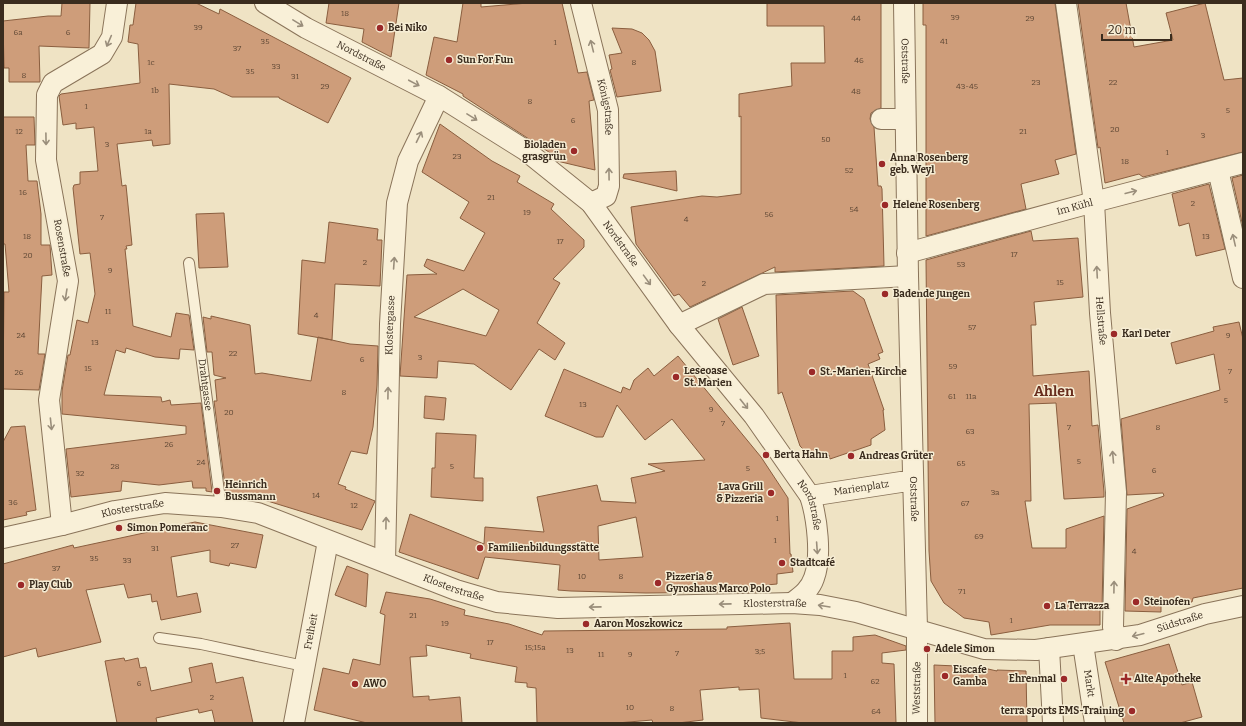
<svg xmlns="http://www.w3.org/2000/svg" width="1246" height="726" viewBox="0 0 1246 726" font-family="Bitter,serif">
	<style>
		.building { fill: #ce9d7a; stroke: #8a5e3f; fill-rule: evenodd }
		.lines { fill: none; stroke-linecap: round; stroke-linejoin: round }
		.lane-casing { stroke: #8a745a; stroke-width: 12 }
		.street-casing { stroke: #8a745a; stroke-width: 22 }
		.lane { stroke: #f9f0d8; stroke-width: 10 }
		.street { stroke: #f9f0d8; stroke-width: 20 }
		.oneway { stroke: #9a8e7b }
		.poi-dot { fill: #9b2929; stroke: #f6edd4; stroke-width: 1.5 }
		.labels { text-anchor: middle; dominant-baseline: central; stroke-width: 3; stroke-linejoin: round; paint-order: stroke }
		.number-label { font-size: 8px; fill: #5f4835 }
		.poi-label { font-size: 10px; font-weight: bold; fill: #3a2c1e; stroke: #f6edd4; text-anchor: start }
		.street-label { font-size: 10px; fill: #3a2c1e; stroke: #f6edd4 }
		.district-label { font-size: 14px; font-weight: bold; fill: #682d1d; stroke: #f6edd4 }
	</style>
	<rect width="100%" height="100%" fill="#efe3c4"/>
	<path class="building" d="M62 3H90L89 48 39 46 40 82H9V68H4L3 21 48 16H61Z
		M136 3H196L219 14 220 9 351 78 328 123 279 98V97H232L214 89 169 84 170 144 153 146 152 140 117 144 122 186 126 185 132 245 126 246 127 249H125L133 326 171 337 176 313 189 315 194 350 180 349 179 359 155 357 126 348 125 353 116 350 104 395 161 397 162 402 170 400 171 405 201 403 212 492 206 491V488H193L192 481 159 485 122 481 121 491 71 497 66 449 186 434V426L62 414V391L68 355H70L77 320 88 323 95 294 90 253 80 254 73 188 74 185 80 184V172L98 171 94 127 76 129V123L63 125 59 96 61 94 140 83 138 44 128 42 130 25H133Z
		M329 3H399L391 57 362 42 364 29 326 23Z
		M463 3H481V7L528 3H562L578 73 587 72 594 100 589 101 595 170 557 161 555 156 463 96V94L426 75 434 37 457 42Z
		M767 3H881V108L871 113 870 119 874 127 878 186H881L882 189 884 266 775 272V267L690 307 679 294 674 296 636 244 631 207 702 196 717 197 741 194V116L739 117V94L792 86 791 63H825L824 26H767Z
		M923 3H1055L1076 154 1055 160 1059 174 1021 184 1026 209 926 236V25H923Z
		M1078 3H1126L1134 47 1173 40 1166 13 1205 3 1224 80 1243 78V152L1143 177 1139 174 1105 183 1100 147 1098 148Z
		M612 28 632 29 642 33 649 40 655 51 661 91 617 97 610 70 612 69 609 55 622 53Z
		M3 117H34L35 145H26L28 181H37L41 214V245H50L52 275 42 276 38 354H45L39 390 3 389 4 292H9L5 244H3Z
		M440 124 492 161 520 176 517 182 554 204 551 209 584 240V247L553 279 560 283 537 323 565 343 555 360 539 349 511 390 474 364 438 361 437 378 400 376 407 275 437 274 424 266 427 259 464 271 485 233 460 218 469 202 422 172ZM463 289 499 310 486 336 414 317Z
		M676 171 677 191 623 178 624 174Z
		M1243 175V227L1232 178Z
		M1209 184 1225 249 1196 256 1189 223 1179 226 1172 194Z
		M224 213 228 267 199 268 196 214Z
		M329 222 378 229 377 240H382L380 286 335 284 332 340 298 334 302 260 325 263Z
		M1031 231 1033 241 1078 238 1083 297 1034 302 1036 325H1031L1033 376 1089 371 1092 426 1098 425 1104 492V497L1064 499 1056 403 1029 404 1031 501H1025L1032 548H1066V529L1104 516 1102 609H1100V625H1050L991 635 989 622 964 618 944 603 931 581 929 551 926 260Z
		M853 291 864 299 883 352 878 354 880 359 868 364 884 410H883L885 430 871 439V445L830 459 829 455H809L800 446 782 392 778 394 776 295Z
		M742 307 759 356 733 365 718 319Z
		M211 316 250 325 255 374 262 373 311 381 318 337 350 344 378 346 377 385 373 427 367 454 351 451 338 484 346 487 345 489 375 501 362 530 261 499 226 494 214 401H217L215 380 226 378 214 375 212 352H207L203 317 211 319Z
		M1239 322 1243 339V588L1193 598 1192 602 1161 600V612L1125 611 1127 509 1164 496 1163 493 1127 495 1121 419 1220 390 1214 354 1176 364 1171 343 1214 331 1213 327Z
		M678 356 761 457 788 498 790 554H791L793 572 777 574V584L756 586 757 592 646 593 571 591 558 590 560 565 485 557 478 579 399 552 410 514 484 544 485 527 544 532 537 497 597 485 601 501 636 503 631 478 665 471 648 464 705 460 672 419 645 440 617 405 603 437H596L545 416 564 369 621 393 623 387 630 390 634 380 648 368 654 376ZM636 517 643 557 599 560 598 526Z
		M425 396 446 398 444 420 424 418Z
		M25 426 36 510 26 512 27 515 3 520V442L11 427Z
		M436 433 476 435 474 478H483V501L431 497 432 468H435Z
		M195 522 263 535 256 568 230 563 229 566 210 562V550L171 557 177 597 197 593 201 612 161 620 157 601 152 602 151 594 128 598 124 584 86 590 101 642 38 657 36 648 3 657V564L73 545 74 548Z
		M347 566 368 574 366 607 335 595Z
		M386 592 430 599 465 610 464 615 509 624 542 635 544 631 727 629V627L790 623 794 679H832V651H853V637L875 635 906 646V650L882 653V663L894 664 896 723H803L761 718 759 689 739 690V687L700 690 703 720 678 723H653L652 720 617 723H537L536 688 527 687V683L515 682 517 667 470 658 471 654 426 645 427 656 410 657 413 697 429 696V700L460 697 462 723H367L314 710 323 668 349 674 353 659 380 665 385 615 380 613Z
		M1169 644 1182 685 1192 682 1202 717 1180 723H1124L1105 662Z
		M124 658 125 661 138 658 140 668 146 667 151 691 192 682 189 668 212 663 216 683 243 677 253 723H215L212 710 199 713 198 709 156 718 157 723H117L105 661Z
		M934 665 979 667 997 671V670L1026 671 1027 723H935Z"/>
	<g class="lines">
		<defs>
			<g id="lane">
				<path id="s1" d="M189 263 221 507"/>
				<path d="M159 638 201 644 304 666"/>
			</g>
			<g id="street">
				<path id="s2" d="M265 3 306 28 439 96 525 150 591 203 679 325 754 416 810 496C817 517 822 557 814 578 810 590 801 596 792 603"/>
				<path id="s3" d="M581 3 608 110 609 186 606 196 591 203"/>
				<path id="s4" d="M904 3 908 276 917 629V723"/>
				<path id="s5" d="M1066 3 1094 202 1100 313 1116 492 1113 627 1116 640"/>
				<path d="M881 119H905"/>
				<path d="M1218 170 1243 278"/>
				<path id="s6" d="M907 253 1094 202 1243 163"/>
				<path d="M679 325 764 284 908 276"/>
				<path id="s7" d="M810 496 901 482H913"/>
				<path d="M62 525 49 400 68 281 46 160 47 95 53 83 102 54 112 37 117 3"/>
				<path id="s8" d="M3 538 62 525 115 511 165 503 221 507 258 513 456 590 497 602 558 608 792 603 820 605 856 612 984 649 1036 650 1140 635 1205 614 1243 606"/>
				<path id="s9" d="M385 562 390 324 397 203 408 161 439 96"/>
				<path id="s10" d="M1083 644 1095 723"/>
				<path d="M1049 648 1053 723"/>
				<path id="s11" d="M294 723 328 541"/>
			</g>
		</defs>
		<use href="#lane" class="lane-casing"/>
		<use href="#street" class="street-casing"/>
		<use href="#lane" class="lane"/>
		<use href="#street" class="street"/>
	</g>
	<defs><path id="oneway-shaft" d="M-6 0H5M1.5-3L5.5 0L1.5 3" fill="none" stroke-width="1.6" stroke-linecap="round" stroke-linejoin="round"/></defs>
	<g class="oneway">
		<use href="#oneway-shaft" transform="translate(298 23) rotate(31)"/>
		<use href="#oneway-shaft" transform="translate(109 41) rotate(113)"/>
		<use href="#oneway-shaft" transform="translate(592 46) rotate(-104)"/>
		<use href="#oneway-shaft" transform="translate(414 83) rotate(28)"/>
		<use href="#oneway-shaft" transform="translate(472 117) rotate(32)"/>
		<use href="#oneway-shaft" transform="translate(419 137) rotate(-64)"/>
		<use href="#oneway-shaft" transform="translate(46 139) rotate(89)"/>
		<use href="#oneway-shaft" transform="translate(609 174) rotate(-91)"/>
		<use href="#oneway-shaft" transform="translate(1131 192) rotate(-14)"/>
		<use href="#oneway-shaft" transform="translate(1234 240) rotate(-103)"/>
		<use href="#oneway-shaft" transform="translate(394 263) rotate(-86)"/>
		<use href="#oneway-shaft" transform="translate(1097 272) rotate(-93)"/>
		<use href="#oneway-shaft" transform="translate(647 280) rotate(54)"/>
		<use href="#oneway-shaft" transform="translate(66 295) rotate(99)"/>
		<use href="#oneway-shaft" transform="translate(388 393) rotate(-89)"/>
		<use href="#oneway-shaft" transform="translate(744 404) rotate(51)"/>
		<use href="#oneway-shaft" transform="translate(51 424) rotate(84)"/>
		<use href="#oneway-shaft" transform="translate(1113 457) rotate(-95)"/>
		<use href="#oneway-shaft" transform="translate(386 523) rotate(-89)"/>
		<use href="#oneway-shaft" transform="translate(817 548) rotate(86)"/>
		<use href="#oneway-shaft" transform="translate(1114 587) rotate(-89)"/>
		<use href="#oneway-shaft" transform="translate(725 604) rotate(179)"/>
		<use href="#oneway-shaft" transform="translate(824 606) rotate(-171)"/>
		<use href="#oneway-shaft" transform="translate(595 607) rotate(179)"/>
		<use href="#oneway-shaft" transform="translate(1138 635) rotate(166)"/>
	</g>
	<g class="poi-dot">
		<circle cx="380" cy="28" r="4"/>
		<circle cx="449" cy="60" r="4"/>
		<circle cx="574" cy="151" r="4"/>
		<circle cx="882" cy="164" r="4"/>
		<circle cx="885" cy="205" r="4"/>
		<circle cx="885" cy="294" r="4"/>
		<circle cx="1114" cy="334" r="4"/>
		<circle cx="812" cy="372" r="4"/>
		<circle cx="676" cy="377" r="4"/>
		<circle cx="766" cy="455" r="4"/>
		<circle cx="851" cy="456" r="4"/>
		<circle cx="217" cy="491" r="4"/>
		<circle cx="771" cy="493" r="4"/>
		<circle cx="119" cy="528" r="4"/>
		<circle cx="480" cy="548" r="4"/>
		<circle cx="782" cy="563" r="4"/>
		<circle cx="658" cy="583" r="4"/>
		<circle cx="21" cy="585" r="4"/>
		<circle cx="1136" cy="602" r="4"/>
		<circle cx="1047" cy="606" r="4"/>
		<circle cx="586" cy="624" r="4"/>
		<circle cx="927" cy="649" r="4"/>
		<circle cx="945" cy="676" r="4"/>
		<circle cx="1064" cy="679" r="4"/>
		<path d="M1124 673h4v4h4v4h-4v4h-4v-4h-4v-4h4z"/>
		<circle cx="355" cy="684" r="4"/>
		<circle cx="1132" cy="711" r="4"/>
	</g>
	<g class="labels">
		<g class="number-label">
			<text x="345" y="13">18</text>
			<text x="955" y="17">39</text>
			<text x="856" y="18">44</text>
			<text x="1030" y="18">29</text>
			<text x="198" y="27">39</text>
			<text x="18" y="32">6a</text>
			<text x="68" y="32">6</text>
			<text x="265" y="41">35</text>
			<text x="944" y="41">41</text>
			<text x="555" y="42">1</text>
			<text x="237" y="48">37</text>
			<text x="859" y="60">46</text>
			<text x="151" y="62">1c</text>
			<text x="634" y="62">8</text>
			<text x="276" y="66">33</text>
			<text x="250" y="71">35</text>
			<text x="24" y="75">8</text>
			<text x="295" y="76">31</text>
			<text x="1036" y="82">23</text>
			<text x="1113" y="82">22</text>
			<text x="325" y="86">29</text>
			<text x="967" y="86">43-45</text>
			<text x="155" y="90">1b</text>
			<text x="856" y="91">48</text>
			<text x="530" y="101">8</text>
			<text x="86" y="106">1</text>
			<text x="1228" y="110">5</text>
			<text x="573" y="120">6</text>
			<text x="1115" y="129">20</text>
			<text x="19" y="131">12</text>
			<text x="148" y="131">1a</text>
			<text x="1023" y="131">21</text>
			<text x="1203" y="135">3</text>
			<text x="826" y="139">50</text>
			<text x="107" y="144">3</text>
			<text x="1167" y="152">1</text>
			<text x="457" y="156">23</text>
			<text x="1125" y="161">18</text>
			<text x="849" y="170">52</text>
			<text x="23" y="192">16</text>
			<text x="491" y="197">21</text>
			<text x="1193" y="203">2</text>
			<text x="854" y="209">54</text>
			<text x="527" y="212">19</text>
			<text x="769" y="214">56</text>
			<text x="102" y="217">7</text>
			<text x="686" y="219">4</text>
			<text x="27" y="236">18</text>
			<text x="1206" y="236">13</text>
			<text x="560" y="241">17</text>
			<text x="1014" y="254">17</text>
			<text x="28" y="255">20</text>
			<text x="365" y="262">2</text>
			<text x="961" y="264">53</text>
			<text x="110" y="270">9</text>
			<text x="1060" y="282">15</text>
			<text x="704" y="283">2</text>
			<text x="108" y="311">11</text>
			<text x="316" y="315">4</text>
			<text x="972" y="327">57</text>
			<text x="21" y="335">24</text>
			<text x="1228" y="335">9</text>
			<text x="95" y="342">13</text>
			<text x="233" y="353">22</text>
			<text x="420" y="357">3</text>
			<text x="362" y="359">6</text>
			<text x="953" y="366">59</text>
			<text x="88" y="368">15</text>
			<text x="1230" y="371">7</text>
			<text x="19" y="372">26</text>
			<text x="344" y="392">8</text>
			<text x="952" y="396">61</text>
			<text x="971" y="396">11a</text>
			<text x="1226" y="400">5</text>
			<text x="583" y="404">13</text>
			<text x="711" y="409">9</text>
			<text x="229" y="412">20</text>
			<text x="723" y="423">7</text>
			<text x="1069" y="427">7</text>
			<text x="1158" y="427">8</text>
			<text x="970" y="431">63</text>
			<text x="169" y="444">26</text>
			<text x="1079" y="461">5</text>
			<text x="201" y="462">24</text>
			<text x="961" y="463">65</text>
			<text x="115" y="466">28</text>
			<text x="452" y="466">5</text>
			<text x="748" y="468">5</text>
			<text x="1154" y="470">6</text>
			<text x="80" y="473">32</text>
			<text x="995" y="492">3a</text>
			<text x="316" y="495">14</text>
			<text x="13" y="502">36</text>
			<text x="965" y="503">67</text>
			<text x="354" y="505">12</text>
			<text x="777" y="518">1</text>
			<text x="979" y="536">69</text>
			<text x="775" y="540">1</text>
			<text x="235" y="545">27</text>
			<text x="155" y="548">31</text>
			<text x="1134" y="551">4</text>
			<text x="94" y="558">35</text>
			<text x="127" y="560">33</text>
			<text x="56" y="568">37</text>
			<text x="582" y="576">10</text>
			<text x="621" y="576">8</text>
			<text x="962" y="591">71</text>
			<text x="413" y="615">21</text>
			<text x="1011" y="620">1</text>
			<text x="445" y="623">19</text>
			<text x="490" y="642">17</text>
			<text x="535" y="647">15;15a</text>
			<text x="570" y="650">13</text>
			<text x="760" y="651">3;5</text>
			<text x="677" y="653">7</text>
			<text x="601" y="654">11</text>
			<text x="630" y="654">9</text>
			<text x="845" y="675">1</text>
			<text x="875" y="681">62</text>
			<text x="139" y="683">6</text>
			<text x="212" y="697">2</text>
			<text x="630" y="707">10</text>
			<text x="672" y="708">8</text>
			<text x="876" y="711">64</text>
		</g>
		<g class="poi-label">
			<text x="388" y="28">Bei Niko</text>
			<text x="457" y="60">Sun For Fun</text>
			<text x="566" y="145" text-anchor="end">Bioladen<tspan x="566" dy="12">grasgrün</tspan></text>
			<text x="890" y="158">Anna Rosenberg<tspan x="890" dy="12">geb. Weyl</tspan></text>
			<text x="893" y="205">Helene Rosenberg</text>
			<text x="893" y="294">Badende Jungen</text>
			<text x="1122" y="334">Karl Deter</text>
			<text x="684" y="371">Leseoase<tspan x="684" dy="12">St. Marien</tspan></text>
			<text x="820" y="372">St.-Marien-Kirche</text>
			<text x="774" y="455">Berta Hahn</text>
			<text x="859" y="456">Andreas Grüter</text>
			<text x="225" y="485">Heinrich<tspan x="225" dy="12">Bussmann</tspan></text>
			<text x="763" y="487" text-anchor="end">Lava Grill<tspan x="763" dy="12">&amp; Pizzeria</tspan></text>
			<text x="127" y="528">Simon Pomeranc</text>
			<text x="488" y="548">Familienbildungsstätte</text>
			<text x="790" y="563">Stadtcafé</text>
			<text x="666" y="577">Pizzeria &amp;<tspan x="666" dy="12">Gyroshaus Marco Polo</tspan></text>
			<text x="29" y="585">Play Club</text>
			<text x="1144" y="602">Steinofen</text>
			<text x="1055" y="606">La Terrazza</text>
			<text x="594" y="624">Aaron Moszkowicz</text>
			<text x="935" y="649">Adele Simon</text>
			<text x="953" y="670">Eiscafe<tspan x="953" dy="12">Gamba</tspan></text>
			<text x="1056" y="679" text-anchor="end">Ehrenmal</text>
			<text x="1134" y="679">Alte Apotheke</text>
			<text x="363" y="684">AWO</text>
			<text x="1124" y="711" text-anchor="end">terra sports EMS-Training</text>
		</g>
		<g class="street-label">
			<text stroke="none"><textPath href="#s2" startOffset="110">Nordstraße</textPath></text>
			<text stroke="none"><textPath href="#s4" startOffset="58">Oststraße</textPath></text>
			<text stroke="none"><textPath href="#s3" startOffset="107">Königstraße</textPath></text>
			<text stroke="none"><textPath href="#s6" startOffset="174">Im Kühl</textPath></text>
			<text stroke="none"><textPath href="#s2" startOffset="434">Nordstraße</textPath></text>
			<text transform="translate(62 248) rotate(80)">Rosenstraße</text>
			<text stroke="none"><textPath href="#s5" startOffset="320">Hellstraße</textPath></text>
			<text stroke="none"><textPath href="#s9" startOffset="237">Klostergasse</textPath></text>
			<text stroke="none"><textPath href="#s1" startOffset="123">Drahtgasse</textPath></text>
			<text stroke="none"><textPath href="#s7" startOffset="52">Marienplatz</textPath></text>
			<text stroke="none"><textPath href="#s4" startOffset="496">Oststraße</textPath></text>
			<text stroke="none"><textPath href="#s2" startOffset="758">Nordstraße</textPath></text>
			<text stroke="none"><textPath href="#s8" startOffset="133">Klosterstraße</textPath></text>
			<text stroke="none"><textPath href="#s8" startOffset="469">Klosterstraße</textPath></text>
			<text stroke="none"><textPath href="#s8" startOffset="793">Klosterstraße</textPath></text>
			<text stroke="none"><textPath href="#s8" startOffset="1207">Südstraße</textPath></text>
			<text stroke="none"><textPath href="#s11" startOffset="93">Freiheit</textPath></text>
			<text stroke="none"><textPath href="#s10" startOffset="40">Markt</textPath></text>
			<text transform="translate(917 688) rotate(-89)">Weststraße</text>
		</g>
		<g class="district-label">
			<text x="1054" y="391">Ahlen</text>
		</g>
	</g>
	<rect width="1246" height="726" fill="none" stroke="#3a2c1e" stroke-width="8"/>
	<path d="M1102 34v6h69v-6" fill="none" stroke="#3a2c1e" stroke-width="2"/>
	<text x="1108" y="34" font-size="12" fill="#3a2c1e" stroke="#f6edd4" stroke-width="3" paint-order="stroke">20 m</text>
</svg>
